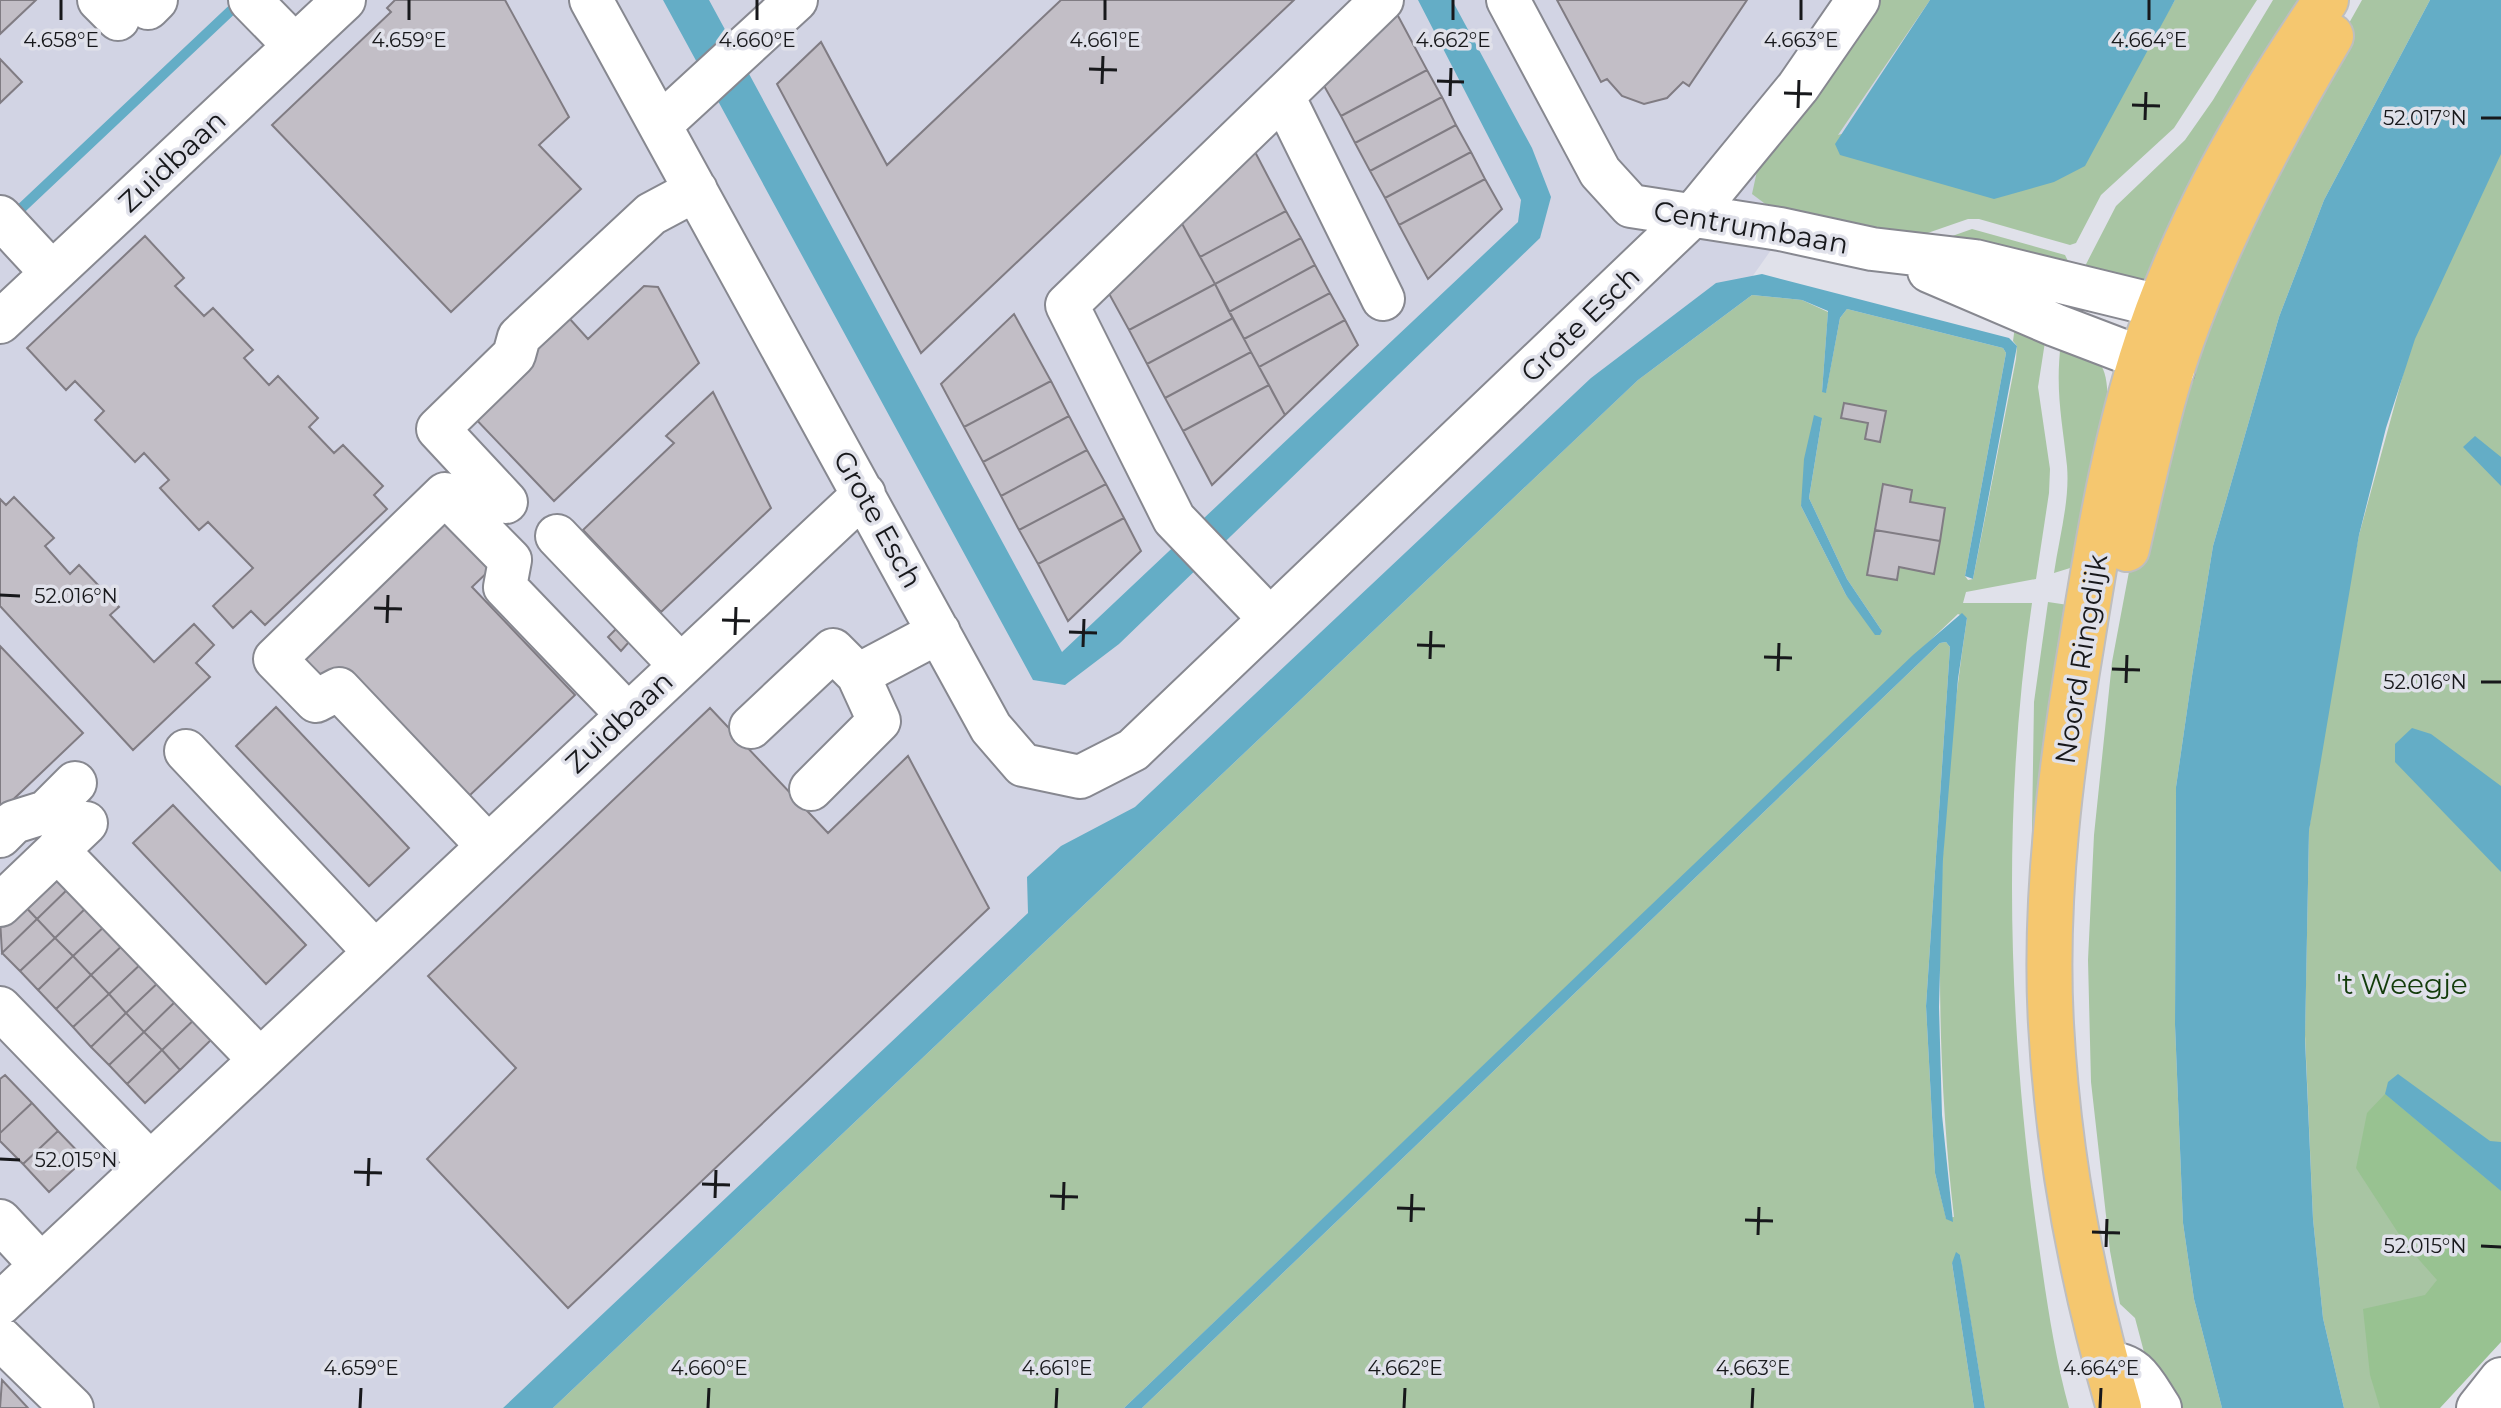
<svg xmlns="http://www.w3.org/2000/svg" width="2501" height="1408" viewBox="0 0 2501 1408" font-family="Montserrat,sans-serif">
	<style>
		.built { fill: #d2d4e4 }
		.green { fill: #a8c5a3; fill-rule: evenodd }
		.forest { fill: #98c291 }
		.water { fill: #64adc6 }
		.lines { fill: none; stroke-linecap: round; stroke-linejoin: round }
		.stream { stroke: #64adc6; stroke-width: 10 }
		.building { fill: #c2bec6; stroke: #807c83; stroke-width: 2 }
		.minor-casing { stroke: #878890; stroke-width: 46 }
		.major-casing { stroke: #bebebf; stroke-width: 48 }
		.minor { stroke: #fff; stroke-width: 42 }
		.major { stroke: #f5c76f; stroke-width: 44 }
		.ticks { fill: none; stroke: #17181b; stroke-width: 3 }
		.labels { text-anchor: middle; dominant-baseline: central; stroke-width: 7; stroke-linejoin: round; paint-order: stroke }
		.street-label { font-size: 28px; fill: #17181b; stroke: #e0e1ea }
		.park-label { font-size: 28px; fill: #133c0b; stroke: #e0e1ea }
		.ticks-label { font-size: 20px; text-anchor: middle; fill: #17181b; stroke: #e0e1ea; stroke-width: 7; stroke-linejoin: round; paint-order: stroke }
	</style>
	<rect width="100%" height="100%" fill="#e0e1ea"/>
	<path class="built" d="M0 0H1956L1853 134 1752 277 529 1408H0Z"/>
	<path class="green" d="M1874 0H1930L1838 135 2146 49 2175 0H2257L2174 128 2101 195 2076 243 2070 245 1979 219H1968L1919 236 1768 206 1752 194 1757 171Z
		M2273 0H2312L2150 279 2136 285 2082 272 2116 206 2185 140 2213 100Z
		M2362 0H2430L2324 200 2279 317 2213 546 2192 676 2176 787 2175 1025 2183 1223 2194 1299 2222 1408H2173L2149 1371 2135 1318 2120 1304 2110 1251 2091 1082 2088 960 2094 835 2112 662 2134 545 2173 389 2298 114Z
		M2501 149V1326L2434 1408H2344L2323 1318 2313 1219 2305 1035 2309 831 2323 723 2359 535 2421 309Z
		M1972 229 2065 255 2068 261 2064 268 1941 240Z
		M1752 295 1802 300 1828 312 1822 392H1826L1840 318 1847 309 2003 348 2006 353 1965 576 1968 580 1973 579 2016 359 2017 346 2013 341 2016 319 2047 329 2038 387 2050 469 2049 493 2036 579 1966 592 1963 603H2032C2002 806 2008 1015 2035 1218 2044 1281 2052 1346 2069 1408H1985L1960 1255 1952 1263 1974 1408H1142L1940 643 1946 642 1950 647 1926 1006 1935 1173 1946 1218 1954 1217C1931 1019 1937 815 1967 618L1958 614 1124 1408H553L1638 380ZM1822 418 1809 498 1847 579 1882 631 1846 595 1801 506Z
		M2061 341C2073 348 2089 354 2099 363 2123 386 2090 528 2083 564L2054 573C2059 538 2070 501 2067 466 2062 418 2055 392 2061 341Z
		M2048 602 2075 606 2030 953 2034 702Z"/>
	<path class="forest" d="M2385 1094 2501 1191V1342L2440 1408H2380L2370 1375 2363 1309 2425 1295 2437 1280 2406 1245 2356 1168 2367 1113Z"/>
	<path class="water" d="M663 0H709L1062 652 1518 222 1521 200 1418 0H1452L1532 148 1551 197 1540 238 1119 644 1065 685 1033 680Z
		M1930 0H2175L2085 166 2054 182 1994 199 1840 155 1835 144Z
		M2430 0H2501V154L2415 339 2386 428 2359 535 2309 831 2305 1039 2313 1219 2323 1318 2344 1408H2222L2194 1299 2183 1223 2175 1025 2176 787 2192 676 2213 546 2279 317 2324 200Z
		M1762 274 2009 338 2017 346 1973 579 1965 576 2006 353 2003 348 1847 309 1840 318 1826 393 1822 392 1828 311 1802 300 1752 295 1638 380 553 1408H503L1028 913 1027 877 1061 846 1135 807 1591 378 1716 283Z
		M1814 415 1822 418 1809 498 1847 579 1882 631 1880 635H1875L1846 595 1801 506 1804 459Z
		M2475 436 2501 457V486L2463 447Z
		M1962 613 1967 618 1958 679 1943 859 1939 1007 1942 1115 1953 1222 1946 1219 1935 1173 1926 1006 1950 647 1946 642 1940 643 1142 1408H1124L1913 655Z
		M2412 728 2431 734 2501 786V872L2395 762V744Z
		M2398 1074 2490 1141 2501 1142V1191L2385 1094 2388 1082Z
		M1956 1252 1960 1255 1962 1265 1985 1408H1974L1952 1263Z"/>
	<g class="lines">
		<path class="stream" d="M11 218 241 1"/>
	</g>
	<path class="building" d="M0 0H36L0 34Z
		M395 0H505L569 117 539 145 581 189 451 312 272 125 391 12 387 8Z
		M1061 0H1294L921 353 777 84 821 42 887 165Z
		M1557 0H1747L1689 86 1683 82 1667 98 1644 104 1622 96 1607 79 1601 82Z
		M1397 14 1427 70 1341 116 1323 84Z
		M0 59 22 82 0 103Z
		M1427 70 1442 97 1355 143 1341 116Z
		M1442 97 1456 125 1370 171 1355 143Z
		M1456 125 1471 152 1385 198 1370 171Z
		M1254 150 1286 211 1200 257 1180 220Z
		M1471 152 1485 179 1399 225 1385 198Z
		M1485 179 1502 209 1428 279 1399 225Z
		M1286 211 1301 238 1215 284 1200 257Z
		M1180 220 1215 284 1129 330 1107 290Z
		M145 236 184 278 175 286 204 316 213 308 253 350 244 358 269 385 278 376 318 418 309 427 334 453 343 445 383 486 374 495 387 509 265 625 251 611 233 628 213 606 253 568 208 522 199 530 160 488 169 480 144 453 135 462 95 420 104 411 75 381 66 390 27 348Z
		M1301 238 1315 265 1229 312 1215 284Z
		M1315 265 1330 293 1244 339 1229 312Z
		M1215 284 1233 318 1147 364 1129 330Z
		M644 286 658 287 699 363 554 501 470 413 569 318 588 339Z
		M1330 293 1345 320 1259 367 1244 339Z
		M1014 314 1051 381 964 427 941 384Z
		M1233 318 1251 352 1165 398 1147 364Z
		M1345 320 1358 345 1285 415 1259 367Z
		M1251 352 1269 385 1183 431 1165 398Z
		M1051 381 1069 416 983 462 964 427Z
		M1269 385 1285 415 1212 485 1183 431Z
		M713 392 771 508 661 612 583 530 674 443 666 436Z
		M1844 403 1886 411 1880 442 1865 439 1868 423 1841 418Z
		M1069 416 1087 450 1001 496 983 462Z
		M1087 450 1106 484 1019 530 1001 496Z
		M1106 484 1124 518 1038 564 1019 530Z
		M1883 484 1912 490 1910 502 1945 508 1940 541 1875 530Z
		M14 497 54 538 45 546 70 574 79 565 119 607 110 615 154 662 194 624 214 645 196 663 210 677 133 750 0 606V499L6 505Z
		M445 510 496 564 472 587 575 695 467 798 289 659Z
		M1124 518 1141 551 1068 621 1038 564Z
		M1875 530 1940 541 1934 574 1899 567 1897 580 1867 575Z
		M616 629 629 642 621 651 608 637Z
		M0 646 83 733 0 812Z
		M276 707 409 848 369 886 236 746Z
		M710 708 828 833 908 756 989 908 568 1308 427 1159 516 1068 428 976Z
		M173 805 306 945 266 984 133 843Z
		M55 867 72 885 37 919 19 900Z
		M72 885 90 904 55 938 37 919Z
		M19 900 37 919 2 953 0 919Z
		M90 904 108 923 73 956 55 938Z
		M37 919 55 938 20 971 2 953Z
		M108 923 126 942 91 975 73 956Z
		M55 938 73 956 38 990 20 971Z
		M126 942 144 961 109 994 91 975Z
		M73 956 91 975 56 1009 38 990Z
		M144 961 162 979 126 1013 109 994Z
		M91 975 109 994 73 1027 56 1009Z
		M162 979 179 998 144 1032 126 1013Z
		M109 994 126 1013 91 1047 73 1027Z
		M179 998 197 1017 162 1050 144 1032Z
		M126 1013 144 1032 109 1065 91 1047Z
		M197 1017 215 1036 180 1070 162 1050Z
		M144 1032 162 1050 127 1084 109 1065Z
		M162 1050 180 1070 145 1103 127 1084Z
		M5 1075 32 1103 0 1133V1079Z
		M32 1103 58 1131 23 1164 0 1141V1133Z
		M58 1131 85 1159 49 1192 23 1164Z
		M2 1380 28 1408H0Z"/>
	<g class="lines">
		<defs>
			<path id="minor" d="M99 0 118 19
				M250 0 295 46
				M591 0 991 728 1023 765 1080 777 1133 750 1692 216 1798 87 1858 0
				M1508 0 1600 172 1631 206 1780 229 1872 249 1975 261 2192 314
				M148 8 156 0
				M1283 96 1383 299
				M660 125 796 0
				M0 217 52 273
				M1929 271 2055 325 2173 370
				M0 322 344 0
				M506 502 438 429 514 355 519 337 651 214 696 190
				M557 536 680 665
				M1270 619 1174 519 1067 305 1382 0
				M751 727 833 650 858 675 939 632
				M186 751 375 952
				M811 789 879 721 858 675
				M0 836 14 822 46 812 75 783
				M487 845 339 689 316 701 275 659 445 494 510 560 505 587 627 714
				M57 850 260 1060
				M0 905 86 823
				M0 1008 150 1163
				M0 1221 41 1265
				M0 1304 864 494
				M0 1338 72 1408
				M2106 1363C2137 1363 2144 1384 2160 1408
				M2478 1408 2501 1379"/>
			<path id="major" d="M2127 549C2139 496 2151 442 2166 389 2200 271 2268 142 2331 36
				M2119 1408C2082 1282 2058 1155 2051 1024 2044 897 2061 766 2082 641 2097 547 2113 451 2141 360 2181 230 2250 111 2326 0"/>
		</defs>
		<use href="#minor" class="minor-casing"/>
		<use href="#major" class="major-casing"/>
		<use href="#minor" class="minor"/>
		<use href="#major" class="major"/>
	</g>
	<path class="ticks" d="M61 20V0M409 20V0M757 20V0M1105 20V0M1453 20V0M1801 20V0M2149 20V0M1089 69 1117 70M1437 81 1464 82M1102 84 1103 56M1784 93 1812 94M1450 96 1451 68M2132 105 2160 106M1798 108 1799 80M2481 118H2501M2145 120 2146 92M0 595 20 596M374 608 402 609M722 620 750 621M387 623 388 595M1069 632 1097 633M735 635 736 607M1417 645 1445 646M1083 647 1084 619M1764 657 1792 658M1430 659 1431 631M2112 669 2140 670M1778 671 1779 643M2481 682H2501M2126 683 2127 655M0 1159 20 1160M354 1172 382 1173M702 1184 730 1185M368 1186 369 1158M1050 1196 1078 1197M715 1198 716 1170M1397 1208 1425 1209M1063 1210 1064 1182M1745 1220 1773 1221M1411 1222 1412 1194M2092 1232 2120 1233M1758 1235 1759 1207M2481 1246 2501 1247M2106 1247 2107 1219M360 1408 361 1388M708 1408 709 1388M1056 1408 1057 1388M1404 1408 1405 1388M1752 1408 1753 1388M2100 1408 2101 1388"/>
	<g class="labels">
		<g class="street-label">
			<text transform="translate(172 161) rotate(-43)">Zuidbaan</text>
			<text transform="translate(1751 227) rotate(10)">Centrumbaan</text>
			<text transform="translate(1580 324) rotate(-44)">Grote Esch</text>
			<text transform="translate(878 519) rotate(61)">Grote Esch</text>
			<text transform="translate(2081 659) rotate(-81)">Noord Ringdijk</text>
			<text transform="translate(619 722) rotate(-43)">Zuidbaan</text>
		</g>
		<g class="park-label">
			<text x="2402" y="984">'t Weegje</text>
		</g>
	</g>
	<g class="ticks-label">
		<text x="61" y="47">4.658°E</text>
		<text x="409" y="47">4.659°E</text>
		<text x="757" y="47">4.660°E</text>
		<text x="1105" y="47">4.661°E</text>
		<text x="1453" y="47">4.662°E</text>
		<text x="1801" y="47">4.663°E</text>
		<text x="2149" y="47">4.664°E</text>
		<text x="2425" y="125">52.017°N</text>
		<text x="76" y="603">52.016°N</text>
		<text x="2425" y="689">52.016°N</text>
		<text x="76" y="1167">52.015°N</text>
		<text x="2425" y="1253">52.015°N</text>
		<text x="361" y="1375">4.659°E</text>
		<text x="709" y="1375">4.660°E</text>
		<text x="1057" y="1375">4.661°E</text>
		<text x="1405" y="1375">4.662°E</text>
		<text x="1753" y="1375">4.663°E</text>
		<text x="2101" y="1375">4.664°E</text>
	</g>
</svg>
